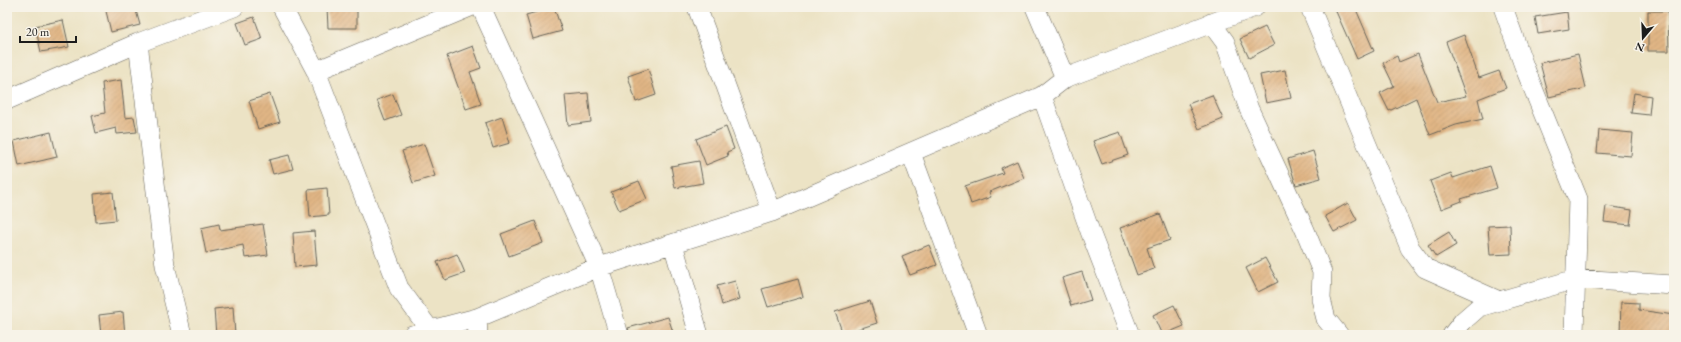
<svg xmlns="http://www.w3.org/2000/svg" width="1681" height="342" viewBox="0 0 1681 342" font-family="'EB Garamond',serif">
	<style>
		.building { fill: url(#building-hatch) }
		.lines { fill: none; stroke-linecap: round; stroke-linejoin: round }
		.minor-casing { stroke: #656257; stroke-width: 20 }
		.minor { stroke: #fff; stroke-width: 19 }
	</style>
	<defs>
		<pattern id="building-hatch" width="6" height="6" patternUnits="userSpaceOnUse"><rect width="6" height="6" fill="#e1b685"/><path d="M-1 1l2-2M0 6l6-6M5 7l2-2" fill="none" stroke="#c09c72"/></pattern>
	</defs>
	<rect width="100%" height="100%" fill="#f7f3e8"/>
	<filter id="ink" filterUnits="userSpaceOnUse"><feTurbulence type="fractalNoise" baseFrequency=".025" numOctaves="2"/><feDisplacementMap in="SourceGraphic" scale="8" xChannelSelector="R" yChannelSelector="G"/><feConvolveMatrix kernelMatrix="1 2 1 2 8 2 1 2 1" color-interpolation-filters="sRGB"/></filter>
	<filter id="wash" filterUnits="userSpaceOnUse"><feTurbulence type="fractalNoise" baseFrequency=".012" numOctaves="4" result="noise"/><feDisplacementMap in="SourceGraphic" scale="16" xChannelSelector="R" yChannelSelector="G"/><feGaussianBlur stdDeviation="0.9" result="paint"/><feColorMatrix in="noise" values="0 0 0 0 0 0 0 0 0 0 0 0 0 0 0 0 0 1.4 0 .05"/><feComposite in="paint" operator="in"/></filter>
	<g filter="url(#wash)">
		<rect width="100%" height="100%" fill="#ece3c5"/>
		<g id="blocks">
			<path class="building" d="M105 7H135L140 25 111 32Z
				M327 7H357V28H328Z
				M554 7 562 31 533 39 526 15Z
				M1334 7H1355L1374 51 1357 59Z
				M1648 11H1668L1669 51H1648Z
				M1567 12 1569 29 1538 34 1535 17Z
				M254 17 262 39 245 45 237 23Z
				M63 20 69 47 41 52 35 26Z
				M1265 27 1274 45 1249 58 1240 39Z
				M1464 35 1479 78 1499 71 1506 88 1478 99 1483 119 1456 125 1430 135 1416 98 1389 111 1380 93 1394 86 1383 63 1397 56 1399 62 1418 54 1437 102 1466 96 1446 42Z
				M473 46 481 68 470 72 481 104 466 109 447 56Z
				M1578 54 1586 88 1549 97 1540 63Z
				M648 69 656 95 636 102 628 76Z
				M1285 70 1291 98 1266 103 1260 75Z
				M121 80 125 118 134 117 137 132 117 134 116 128 96 133 92 116 105 113 102 83Z
				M588 93 591 122 568 125 565 95Z
				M1634 93 1651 96 1649 115 1631 113Z
				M270 94 280 122 258 129 249 101Z
				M393 94 401 115 385 121 377 100Z
				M1212 95 1223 119 1199 129 1188 104Z
				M502 117 510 143 493 148 485 123Z
				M726 127 734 149 727 152 728 156 706 165 696 139Z
				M1599 130 1633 133 1631 156 1597 153Z
				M51 132 57 157 19 166 14 141Z
				M1120 132 1128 155 1102 164 1093 141Z
				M424 144 435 176 413 183 402 151Z
				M1313 151 1321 178 1296 185 1288 159Z
				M289 155 293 169 273 174 269 160Z
				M699 161 703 183 675 188 671 166Z
				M1017 161 1024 178 989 192 991 197 971 204 965 186 1003 173 1001 168Z
				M1490 166 1497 188 1461 199 1462 201 1441 209 1430 181 1451 173 1453 178Z
				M639 181 647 199 619 210 611 192Z
				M327 188 329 215 310 217 308 190Z
				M113 192 116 220 96 222 94 194Z
				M1348 203 1357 220 1334 232 1325 216Z
				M1606 206 1632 210 1630 225 1604 222Z
				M1160 214 1170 240 1147 248 1154 269 1137 275 1120 228Z
				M535 221 543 243 509 256 501 234Z
				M219 224 220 230 263 224 268 255 245 258 243 245 206 253 201 228Z
				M1510 225 1511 254 1490 255 1488 226Z
				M314 231 317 265 295 267 293 233Z
				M1449 232 1456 245 1436 257 1428 245Z
				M929 245 937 265 910 275 902 256Z
				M457 254 465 273 445 280 437 262Z
				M1265 258 1278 282 1258 292 1246 268Z
				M1082 272 1091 300 1071 306 1062 278Z
				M798 279 803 297 768 307 762 289Z
				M735 281 740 299 722 305 717 286Z
				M870 301 877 323 843 334 835 312Z
				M1621 302 1639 303V310L1674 315V335L1620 334Z
				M1174 305 1184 326 1162 335 1153 315Z
				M233 307 235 335H216L214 309Z
				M123 312 125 335H101L99 315Z
				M668 317 674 335H630L628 328Z"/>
		</g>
	</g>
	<g filter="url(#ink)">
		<use href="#blocks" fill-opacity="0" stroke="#656257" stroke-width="1"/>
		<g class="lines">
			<defs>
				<path id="minor" d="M282 7 316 71 399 288 430 330
					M481 7 599 267 619 335
					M697 7 772 212
					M1035 7 1065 78
					M1310 7 1410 248 1425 268 1499 301
					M1503 7 1524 66 1578 199 1574 335
					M1211 23 1225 42 1249 109 1305 230 1322 272 1321 299 1326 319 1339 335
					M138 43 165 265 182 335
					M316 71 470 7
					M1042 96 1091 234 1130 335
					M7 100 138 43 234 7
					M911 153 978 335
					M673 244 699 335
					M477 318 478 335
					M412 335 477 318 599 267 772 212 1042 96 1065 78 1255 7
					M1452 335 1463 321 1479 307 1576 279 1674 285"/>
			</defs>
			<use href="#minor" class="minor-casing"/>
			<use href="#minor" class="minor"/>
		</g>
	</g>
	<rect width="1681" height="342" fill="none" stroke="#f7f3e8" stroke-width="24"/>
	<g transform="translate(1643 38) rotate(199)" stroke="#f7f3e8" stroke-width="3" paint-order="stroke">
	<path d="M0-3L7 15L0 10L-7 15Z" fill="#1c1c1c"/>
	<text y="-6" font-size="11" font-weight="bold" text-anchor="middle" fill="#1c1c1c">N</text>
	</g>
	<path d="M20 36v6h56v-6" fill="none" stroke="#1c1c1c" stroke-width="2"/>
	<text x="26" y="36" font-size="12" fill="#1c1c1c" stroke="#f7f3e8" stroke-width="3" paint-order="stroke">20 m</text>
</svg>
